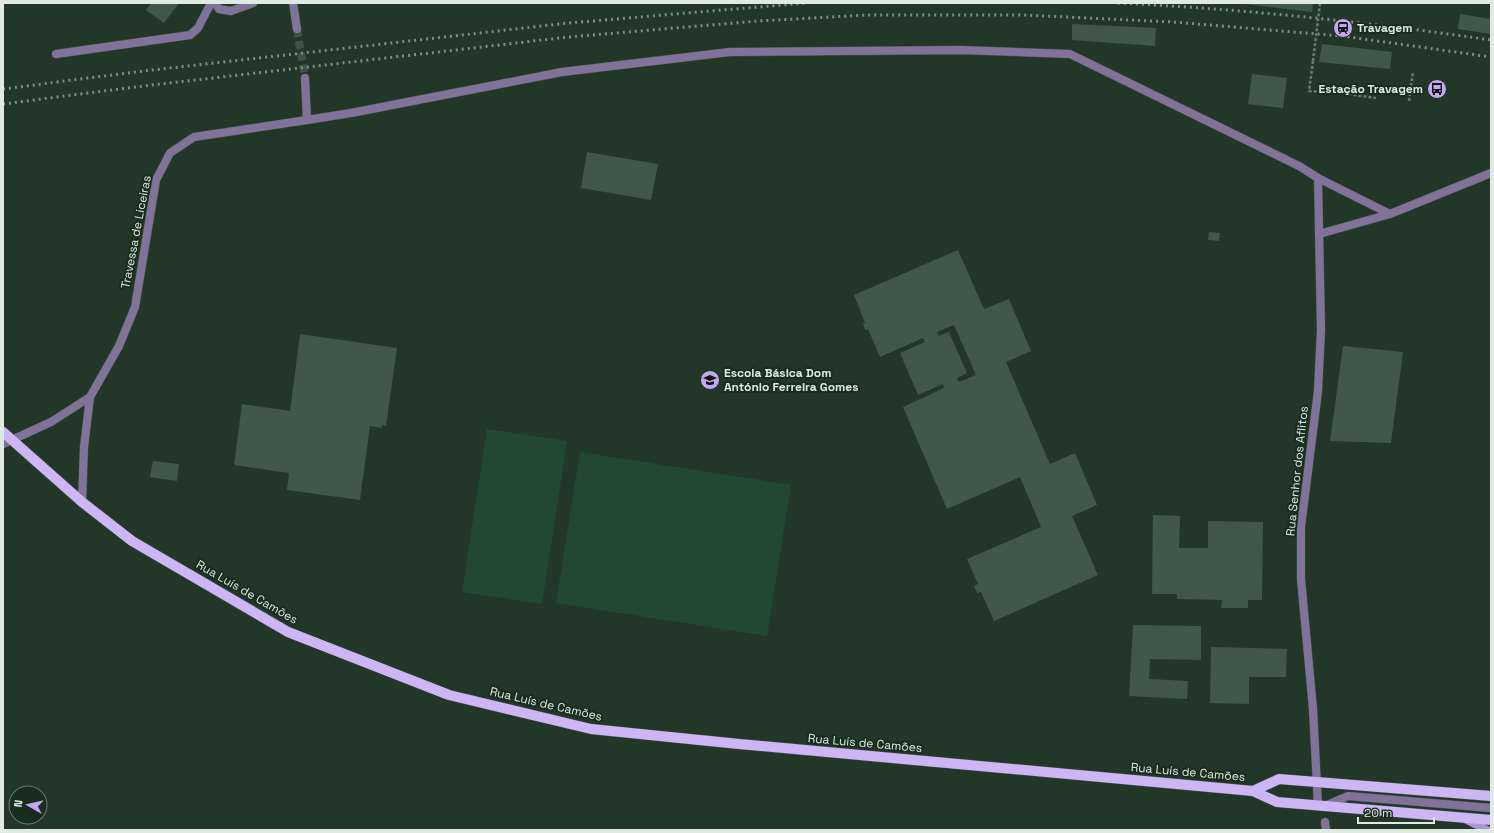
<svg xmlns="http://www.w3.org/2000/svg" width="1494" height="833" viewBox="0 0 1494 833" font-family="'Space Grotesk',sans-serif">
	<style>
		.green { fill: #22492f }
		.building { fill: #415747; fill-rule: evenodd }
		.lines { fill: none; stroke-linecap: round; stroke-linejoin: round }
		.street-tunnel { stroke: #3f5245; stroke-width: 8; stroke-dasharray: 8 4; stroke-linecap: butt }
		.street-casing { stroke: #415447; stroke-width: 9 }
		.secondary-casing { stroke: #415447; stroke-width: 9 }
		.primary-casing { stroke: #415447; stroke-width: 11 }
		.path { stroke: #697a6e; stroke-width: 2.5; stroke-dasharray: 3 2; stroke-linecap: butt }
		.street { stroke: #81729a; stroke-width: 8 }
		.secondary { stroke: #ae95d5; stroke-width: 8 }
		.primary { stroke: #ceb5f6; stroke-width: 10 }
		.rail { stroke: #7e8e82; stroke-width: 3; stroke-dasharray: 2 4; stroke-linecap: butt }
		.path-bridge { stroke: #697a6e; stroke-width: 2.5; stroke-dasharray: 3 2; stroke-linecap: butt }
		.labels { text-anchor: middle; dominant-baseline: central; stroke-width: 4; stroke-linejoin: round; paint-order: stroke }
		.poi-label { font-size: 12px; font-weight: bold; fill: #dfebe2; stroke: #192d1f; text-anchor: start }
		.street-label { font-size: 12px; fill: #dfebe2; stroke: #192d1f }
	</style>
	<rect width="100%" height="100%" fill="#233729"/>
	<path class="green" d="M487 429 567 441 542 604 462 592Z
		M580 452 791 485 767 636 556 603Z"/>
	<path class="building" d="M151 3H179L164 23 146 10Z
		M1237 3H1313L1312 12Z
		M1460 14 1491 19V34L1458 29Z
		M1072 24 1156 28 1155 46 1072 40Z
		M1322 44 1392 52 1390 69 1319 62Z
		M1252 74 1287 78 1283 108 1248 104Z
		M587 152 658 164 651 200 581 188Z
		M1209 232 1220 233 1219 241 1208 240Z
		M958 250 984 309 1009 299 1031 351 1006 362 1050 464 1075 453 1097 505 1072 516 1098 575 994 621 981 592 977 593 974 586 978 584 967 559 1041 527 1020 477 947 509 903 407 944 388 943 384 918 395 900 353 925 342 923 338 880 357 868 329 865 330 863 324 865 323 854 295ZM954 325 976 375 959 382 957 378 967 373 949 332 939 336 937 332Z
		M300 334 397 348 386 426 382 425V428L370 426 360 500 287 490 289 473 234 465 242 404 290 411Z
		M1343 346 1403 352 1391 443 1330 441Z
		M153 461 179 464 177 481 150 477Z
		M1153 515 1180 516 1179 548H1208V521L1263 522 1262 600H1248V608H1221L1222 600 1177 599V594H1152Z
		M1133 625 1201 626V660L1150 659 1149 679 1188 681 1187 699 1129 696Z
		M1211 647 1287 649 1286 677H1249V704L1210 703Z"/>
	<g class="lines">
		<path class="street-tunnel" d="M297 29 305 78"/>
		<defs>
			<path id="street" d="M215 3 219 9 231 11 253 3
				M293 3 297 29
				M56 54 190 35 198 28 211 3
				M307 120 351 113 562 72 730 52 960 50 1070 54 1299 166 1318 178 1390 214
				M1319 234 1390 214 1491 173
				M3 444 51 422 90 397 119 346 135 307 156 180 170 153 194 137 307 120 305 78
				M82 502 84 447 90 397
				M1318 806 1313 709 1301 579V527L1318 391 1321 330 1318 178
				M1325 806 1348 796 1491 808
				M1325 822 1326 830"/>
			<path id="secondary" d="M1465 819 1487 830"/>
			<path id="primary" d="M3 432 82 502 132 541 288 632 449 695 591 729 739 744 1253 791 1277 802 1491 820
				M1253 791 1279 779 1491 796"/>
		</defs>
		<use href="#street" class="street-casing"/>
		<use href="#secondary" class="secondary-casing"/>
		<use href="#primary" class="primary-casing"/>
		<path class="path" d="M1313 61 1309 91 1348 94 1376 98
			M1409 101 1413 72"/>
		<use href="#street" class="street"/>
		<use href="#secondary" class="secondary"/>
		<use href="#primary" class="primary"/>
		<path class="rail" d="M1118 3C1243 9 1367 22 1491 40
			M3 89 135 72 568 23 806 3
			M3 104 135 87 568 37 758 21 867 15H1023L1173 22 1342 36 1491 57"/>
		<path class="path-bridge" d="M1313 61 1320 3"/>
	</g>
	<defs>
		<symbol id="station-disc" viewBox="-11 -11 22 22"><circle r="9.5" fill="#c4a7f1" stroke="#192d1f"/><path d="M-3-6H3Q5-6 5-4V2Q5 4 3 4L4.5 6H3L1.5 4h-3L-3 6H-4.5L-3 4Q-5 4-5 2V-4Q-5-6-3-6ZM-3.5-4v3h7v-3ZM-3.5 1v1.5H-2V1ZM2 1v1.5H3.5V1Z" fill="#111"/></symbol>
		<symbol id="bus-disc" viewBox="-11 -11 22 22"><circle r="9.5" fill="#c4a7f1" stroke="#192d1f"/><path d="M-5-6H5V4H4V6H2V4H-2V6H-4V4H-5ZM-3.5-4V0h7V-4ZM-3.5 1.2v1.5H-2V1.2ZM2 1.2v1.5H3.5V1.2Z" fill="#111"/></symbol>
		<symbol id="school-disc" viewBox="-11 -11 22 22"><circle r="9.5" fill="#c4a7f1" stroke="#192d1f"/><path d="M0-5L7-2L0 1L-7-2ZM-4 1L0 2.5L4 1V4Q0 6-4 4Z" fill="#111"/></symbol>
	</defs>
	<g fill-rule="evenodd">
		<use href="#station-disc" x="1332" y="17" width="22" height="22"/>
		<use href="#bus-disc" x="1426" y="78" width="22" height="22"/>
		<use href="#school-disc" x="699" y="369" width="22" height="22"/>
	</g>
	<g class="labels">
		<g class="poi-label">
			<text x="1357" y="28">Travagem</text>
			<text x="1423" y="89" text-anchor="end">Estação Travagem</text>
			<text x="724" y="373">Escola Básica Dom<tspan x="724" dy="14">António Ferreira Gomes</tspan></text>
		</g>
		<g class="street-label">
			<text transform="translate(136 232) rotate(-79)">Travessa de Liceiras</text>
			<text transform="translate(1297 471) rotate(-84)">Rua Senhor dos Aflitos</text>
			<text transform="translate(247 592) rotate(30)">Rua Luís de Camões</text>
			<text transform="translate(546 704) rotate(13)">Rua Luís de Camões</text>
			<text transform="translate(865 743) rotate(5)">Rua Luís de Camões</text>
			<text transform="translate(1188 772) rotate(5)">Rua Luís de Camões</text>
		</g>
	</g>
	<rect width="1494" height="833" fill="none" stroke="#dfebe2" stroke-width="8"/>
	<g transform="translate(28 805) rotate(278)"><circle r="19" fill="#192d1f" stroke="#68796d"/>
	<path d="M0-3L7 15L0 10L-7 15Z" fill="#c4a7f1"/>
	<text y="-6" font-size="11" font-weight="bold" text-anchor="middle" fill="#dfebe2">N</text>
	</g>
	<path d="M1358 817v6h76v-6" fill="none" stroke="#dfebe2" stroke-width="2"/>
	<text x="1364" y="817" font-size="12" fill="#dfebe2" stroke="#192d1f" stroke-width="3" paint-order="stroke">20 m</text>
</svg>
